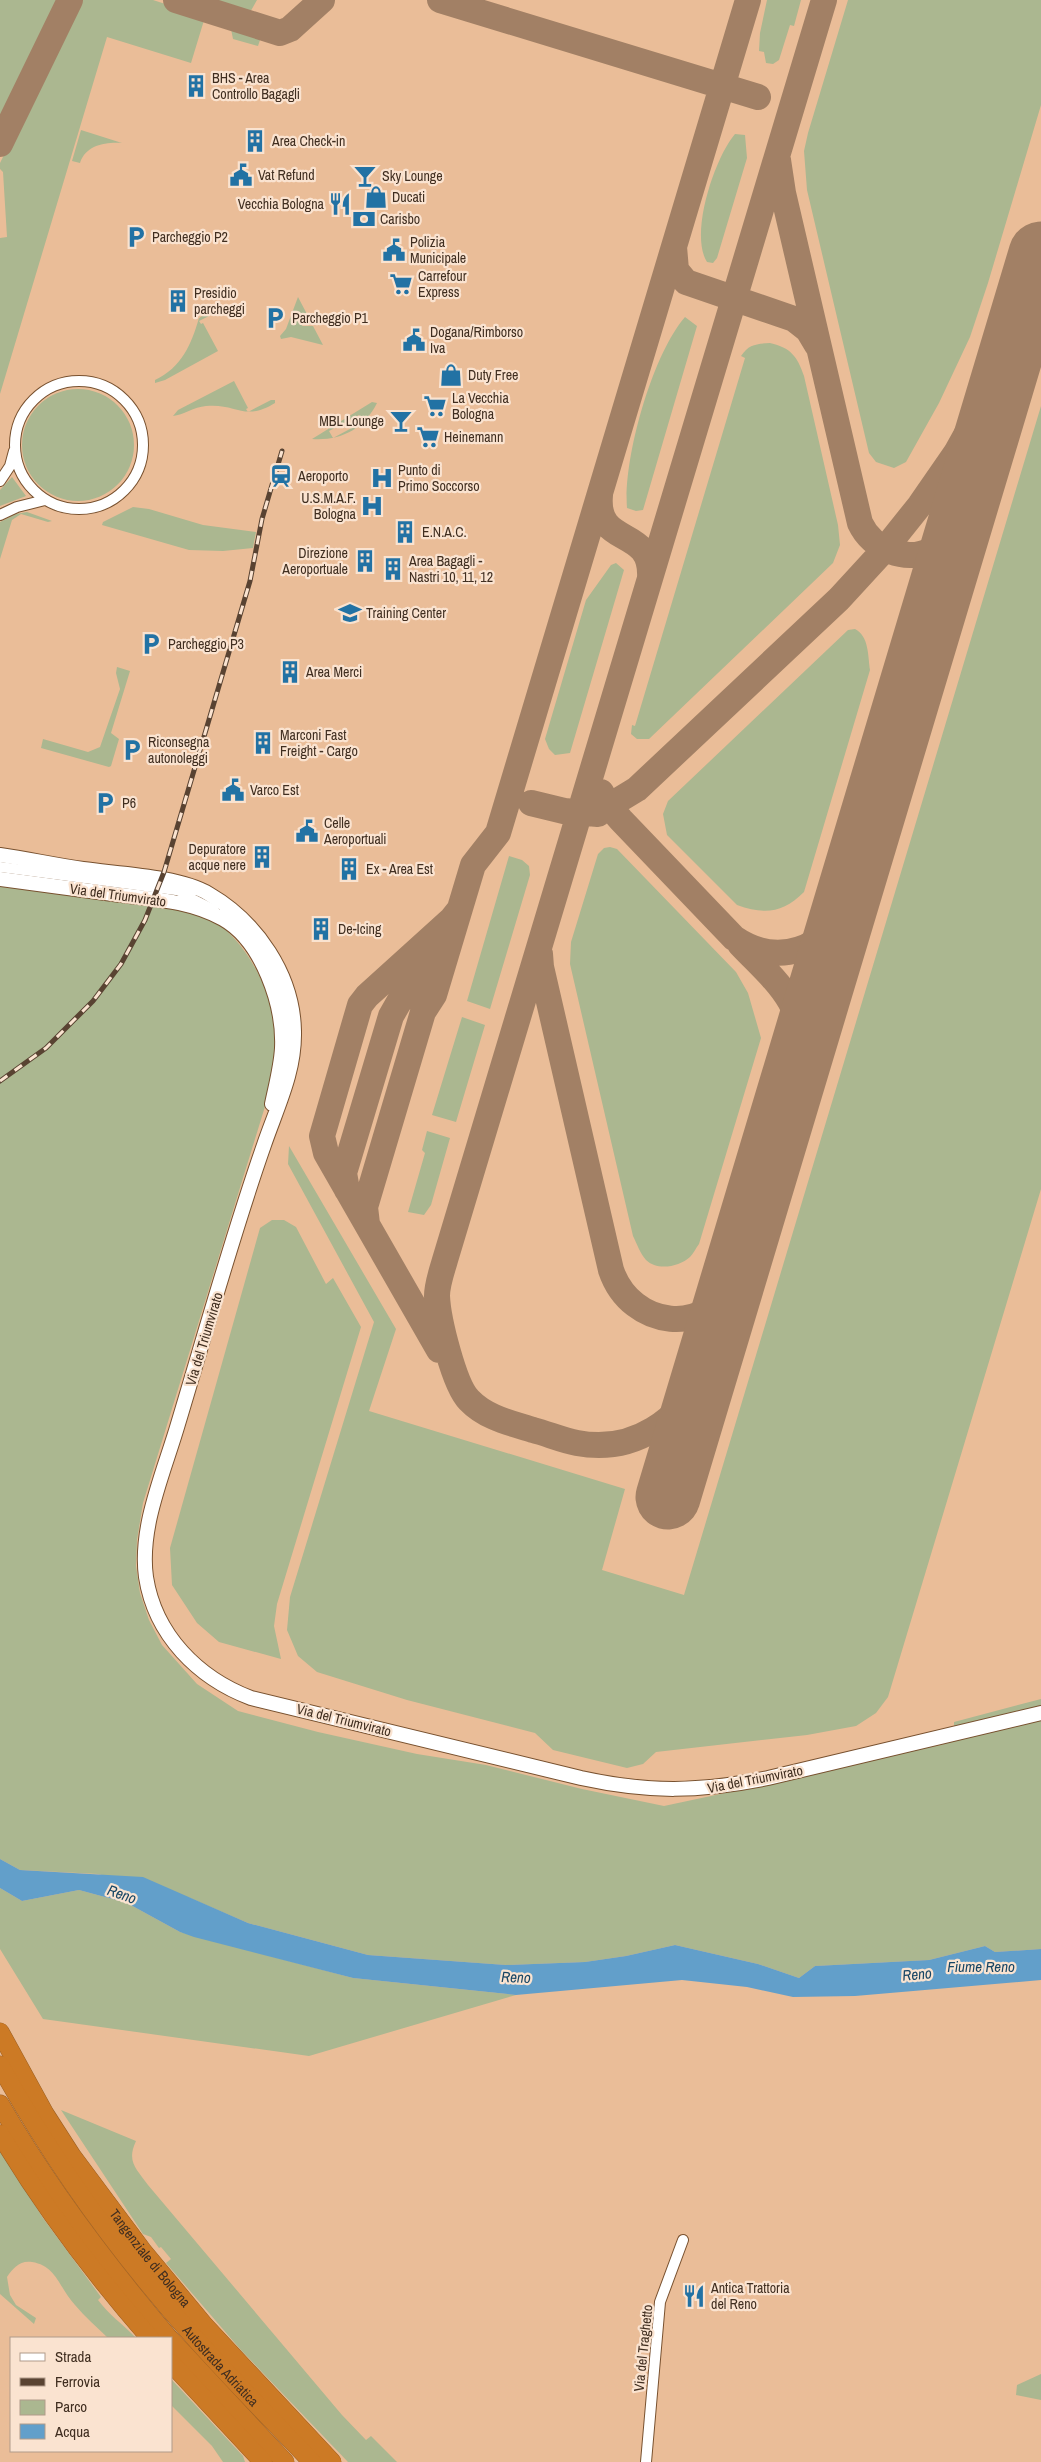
<svg xmlns="http://www.w3.org/2000/svg" width="1041" height="2462" viewBox="0 0 1041 2462" font-family="'Archivo Narrow',sans-serif">
	<style>
		.green { fill: #abb790; fill-rule: evenodd }
		.water { fill: #629fca }
		.lines { fill: none; stroke-linecap: round; stroke-linejoin: round }
		.taxiway { stroke: #a28065; stroke-width: 26 }
		.runway { stroke: #a28065; stroke-width: 65 }
		.street-casing { stroke: #78512f; stroke-width: 12 }
		.secondary-casing { stroke: #78512f; stroke-width: 16 }
		.highway-casing { stroke: #9b5f23; stroke-width: 19 }
		.street { stroke: #fff; stroke-width: 10 }
		.secondary { stroke: #fff; stroke-width: 14 }
		.highway { stroke: #cc7a25; stroke-width: 18 }
		.rail-casing { stroke: #594332; stroke-width: 5 }
		.rail { stroke: #fae3d0; stroke-width: 3; stroke-dasharray: 9; stroke-linecap: butt }
		.labels { text-anchor: middle; dominant-baseline: central; stroke-width: 4.5; stroke-linejoin: round; paint-order: stroke }
		.poi-label { font-size: 14px; fill: #402e20; stroke: #fae3d0; text-anchor: start }
		.street-label { font-size: 14px; fill: #402e20; stroke: #fae3d0 }
		.water-label { font-size: 15px; font-style: italic; fill: #174564; stroke: #fae3d0 }
	</style>
	<rect width="100%" height="100%" fill="#eabd98"/>
	<path class="green" d="M0 0H60L0 124Z
		M81 0H153L205 17 191 63 107 37 0 394V238L7 237 3 172 0 169V163Z
		M215 0H257L248 16 213 5Z
		M767 0H801L794 26 790 25 779 60 773 64 766 63 764 52 759 51 760 33Z
		M848 0H1041V105L988 283 970 337 939 403 906 462 894 468 876 462 869 453 807 190 804 151 808 133Z
		M236 26 262 34 258 46 233 39 231 29Z
		M81 130 122 143C105 142 86 145 80 163L72 161Z
		M735 134 745 135 747 158 717 258 713 263 707 262C689 234 715 157 735 134Z
		M298 297 308 316 302 326H313L323 345 291 337 281 339 280 336 286 329Z
		M221 305 223 309 199 321 201 324 203 323 218 351 165 380 155 383V380C182 367 191 345 199 318Z
		M685 317 697 326 643 510 636 511 627 508C623 459 652 355 685 317Z
		M770 343C791 348 797 356 804 376L838 525 840 545 833 563 649 739H637L631 734 632 725 635 726 745 358 741 356C749 344 756 344 770 343Z
		M234 381 248 408 246 409 248 412 271 400H275V403C244 422 237 403 206 406 194 407 183 415 173 416L178 410Z
		M22 445a56 56 0 1 1 112 0a56 56 0 1 1-112 0Z
		M372 402 377 403C364 429 341 441 312 439ZM359 415 363 422 333 438 329 431Z
		M1041 406V1189L888 1697 876 1713 856 1726 807 1735 656 1752 643 1764 627 1768 553 1750 535 1733 407 1700 317 1672 298 1656 287 1630 290 1597 374 1322 288 1164 289 1146 396 1329 369 1411 625 1489 602 1570 684 1595Z
		M12 477 26 496 0 506V490Z
		M133 507 149 509 203 525 256 532 253 548 223 551 189 550 102 525 103 522Z
		M27 512 52 521 48 522 21 514 12 520 0 559V522L16 514Z
		M616 563 624 570 570 753 555 755 549 749 545 739 586 600 611 565Z
		M855 629C869 636 868 656 870 670L804 892C783 913 765 915 737 905L667 835 663 814 668 801 848 630Z
		M117 667 130 671 111 733 119 739 111 766 109 767 41 748 43 739 88 752 100 747 120 689 116 673Z
		M610 847 617 849 736 972 748 993 761 1038 699 1244C696 1248 693 1254 690 1257 679 1267 657 1271 646 1260 640 1253 637 1244 633 1236L570 964 571 942 598 854 604 848Z
		M509 856 522 860 529 866 530 875 490 1009 467 1001Z
		M0 884 181 908C189 910 198 912 206 916 246 936 278 999 275 1043 274 1062 270 1081 267 1100L143 1503 137 1540 136 1566 140 1593 149 1620 162 1645 197 1684 238 1711 318 1732 417 1754 486 1765 582 1789 664 1806 753 1787 884 1755 941 1745 967 1735 1041 1718V1949L995 1952 985 1946 929 1960 815 1966 799 1978 758 1964 675 1945 626 1956 585 1962 506 1965 368 1955 248 1923 190 1898 98 1874 20 1870 0 1859Z
		M462 1017 485 1025 456 1122 432 1115Z
		M427 1131 450 1138 431 1205 424 1215 408 1212 425 1153 422 1150Z
		M272 1220H284L296 1227 326 1284 333 1278 361 1327 277 1604 274 1626 281 1659 219 1642 197 1623 172 1585 170 1548 260 1228Z
		M1041 1699V1706L954 1726V1722Z
		M0 1888 22 1901 79 1890 127 1903 180 1932 353 1978 516 1995 309 2056 43 2019 0 1949Z
		M61 2110 136 2141C126 2162 137 2169 148 2185L342 2415 366 2440 371 2436 397 2462H348L240 2349 166 2263 171 2259 161 2247 159 2248 151 2237 143 2234Z
		M0 2150 43 2218 101 2297 98 2300C109 2315 123 2324 136 2338H108C97 2327 85 2317 75 2305 59 2288 57 2266 32 2262 20 2260 13 2268 7 2277L10 2295 16 2305 36 2318 34 2324 0 2294Z
		M1041 2374V2400L1016 2395 1017 2385Z
		M171 2379 243 2456 245 2462H223L212 2446 171 2405Z"/>
	<path class="water" d="M0 1859 20 1870 143 1877 248 1923 368 1955 506 1965 585 1962 626 1956 675 1945 758 1964 799 1978 815 1966 929 1960 985 1946 995 1952 1041 1949V1980L855 1996 793 1997 747 1987 682 1980 516 1995 353 1978 194 1937 180 1932 127 1903 79 1890 22 1901 0 1888Z"/>
	<g class="lines">
		<path class="taxiway" d="M176 0 280 33 290 29 322 0
			M440 0 758 97
			M0 144 70 0
			M778 160 783 193 860 523C872 549 906 564 933 549 946 542 953 530 962 518
			M674 247 676 270 686 282 794 319 808 330 817 345
			M600 495C595 549 653 525 650 578
			M601 792 609 806 621 820 734 938C778 968 826 950 846 903
			M531 803 564 811 598 814
			M581 812 609 806 637 789 839 599 884 550 920 505 956 453 986 399 1018 332
			M740 944C773 979 808 1004 800 1057
			M540 954 541 967 611 1270C631 1329 709 1338 733 1279
			M347 1190 344 1173 391 1016 399 1002 444 958
			M367 1224 365 1207 423 1012 434 995 473 865 498 833 748 0
			M439 1350 326 1153 322 1136 360 1005 367 996 451 920 459 910
			M706 1372C679 1420 635 1454 577 1443 562 1440 548 1434 533 1430 511 1423 486 1418 469 1400 454 1385 438 1319 437 1296 437 1284 442 1271 445 1260L824 0"/>
		<path class="runway" d="M668 1497 1041 254"/>
		<defs>
			<path id="street" d="M15 445a64 64 0 1 1 128 0a64 64 0 1 1-128 0Z
				M0 481 10 466 14 451
				M0 515 17 507 45 500
				M0 867 191 892
				M182 894 214 910
				M646 2462 660 2302 683 2240"/>
			<path id="secondary" d="M0 855C28 859 55 865 83 869 119 874 179 876 209 894 257 922 293 975 294 1031 295 1072 277 1107 264 1145 232 1236 206 1331 178 1424 164 1472 139 1527 146 1577 155 1635 198 1678 251 1698L581 1778C650 1793 699 1792 768 1778L1041 1713
				M0 879C38 884 75 889 113 894 150 899 189 900 223 919 262 941 284 1005 282 1048 281 1066 276 1085 272 1104"/>
			<g id="highway">
				<path id="s1" d="M0 2032 45 2114 72 2156 142 2250 205 2326 332 2462"/>
				<path id="s2" d="M0 2065C53 2162 119 2253 193 2336 231 2379 272 2420 312 2462"/>
				<path d="M0 2104C48 2187 107 2265 169 2338"/>
				<path d="M0 2134C43 2206 95 2275 150 2338"/>
				<path d="M171 2340 285 2462"/>
				<path d="M171 2363 263 2462"/>
			</g>
		</defs>
		<use href="#street" class="street-casing"/>
		<use href="#secondary" class="secondary-casing"/>
		<use href="#highway" class="highway-casing"/>
		<use href="#street" class="street"/>
		<use href="#secondary" class="secondary"/>
		<use href="#highway" class="highway"/>
		<defs>
			<path id="rail" d="M0 1081 46 1048 93 1001 121 964 145 920 164 872 250 581 262 519 282 451"/>
		</defs>
		<use href="#rail" class="rail-casing"/>
		<use href="#rail" class="rail"/>
	</g>
	<defs>
		<symbol id="building-bare" viewBox="-9 -9 18 18"><path d="M-4-6H4V6H1V3H-1V6H-4ZM-2.5-4.3h1.7v1.8h-1.7ZM.8-4.3h1.7v1.8H.8ZM-2.5-1h1.7V.8h-1.7ZM.8-1h1.7V.8H.8Z" fill="#2272a4" stroke="#fae3d0" stroke-width="2.5" paint-order="stroke"/></symbol>
		<symbol id="civic-bare" viewBox="-9 -9 18 18"><path d="M-.6-6.5H3V-4.5H.6V-3L4-1V1h2V6H-6V1h2V-1L-.6-3ZM-1.2 2.5V6h2.4V2.5Z" fill="#2272a4" stroke="#fae3d0" stroke-width="2.5" paint-order="stroke"/></symbol>
		<symbol id="bar-bare" viewBox="-9 -9 18 18"><path d="M-6-5H6L.8 .8V4.5H3.5V6h-7V4.5H-.8V.8Z" fill="#2272a4" stroke="#fae3d0" stroke-width="2.5" paint-order="stroke"/></symbol>
		<symbol id="shop-bare" viewBox="-9 -9 18 18"><path d="M-5-2.5h2.3a2.7 3.5 0 0 1 5.4 0H5L5.5 6h-11ZM-1.5-2.5h3a1.5 2.3 0 0 0-3 0Z" fill="#2272a4" stroke="#fae3d0" stroke-width="2.5" paint-order="stroke"/></symbol>
		<symbol id="restaurant-bare" viewBox="-9 -9 18 18"><path d="M-5-6h1v4h1v-4h1v4h1v-4h1v5L-1.5 .5V6h-2V.5L-5-1ZM5-6V6H3V1.5H1.5Q1.5-4 5-6Z" fill="#2272a4" stroke="#fae3d0" stroke-width="2.5" paint-order="stroke"/></symbol>
		<symbol id="bank-bare" viewBox="-9 -9 18 18"><path d="M-6-4H6V4H-6ZM0-2.3a2.3 2.3 0 1 0 0 4.6a2.3 2.3 0 1 0 0-4.6Z" fill="#2272a4" stroke="#fae3d0" stroke-width="2.5" paint-order="stroke"/></symbol>
		<symbol id="parking-bare" viewBox="-9 -9 18 18"><path d="M-3.5-5.5H1a3.5 3.5 0 0 1 0 7H-1V5.5H-3.5ZM-1-3.4V-.6H.8a1.4 1.4 0 0 0 0-2.8Z" fill="#2272a4" stroke="#fae3d0" stroke-width="2.5" paint-order="stroke"/></symbol>
		<symbol id="supermarket-bare" viewBox="-9 -9 18 18"><path d="M-6-5.5h2.5l.6 2H6L4.5 2H-2.5L-4.4-4H-6ZM-1.5 3.2a1.3 1.3 0 1 0 .1 0ZM3 3.2a1.3 1.3 0 1 0 .1 0Z" fill="#2272a4" stroke="#fae3d0" stroke-width="2.5" paint-order="stroke"/></symbol>
		<symbol id="station-bare" viewBox="-9 -9 18 18"><path d="M-3-6H3Q5-6 5-4V2Q5 4 3 4L4.5 6H3L1.5 4h-3L-3 6H-4.5L-3 4Q-5 4-5 2V-4Q-5-6-3-6ZM-3.5-4v3h7v-3ZM-3.5 1v1.5H-2V1ZM2 1v1.5H3.5V1Z" fill="#2272a4" stroke="#fae3d0" stroke-width="2.5" paint-order="stroke"/></symbol>
		<symbol id="hospital-bare" viewBox="-9 -9 18 18"><path d="M-5-5h3v3.5h4V-5h3V5h-3V1.5h-4V5h-3Z" fill="#2272a4" stroke="#fae3d0" stroke-width="2.5" paint-order="stroke"/></symbol>
		<symbol id="university-bare" viewBox="-9 -9 18 18"><path d="M0-5L7-2L0 1L-7-2ZM-4 1L0 2.5L4 1V4Q0 6-4 4Z" fill="#2272a4" stroke="#fae3d0" stroke-width="2.5" paint-order="stroke"/></symbol>
	</defs>
	<g fill-rule="evenodd">
		<use href="#building-bare" x="180" y="70" width="32" height="32"/>
		<use href="#building-bare" x="239" y="125" width="32" height="32"/>
		<use href="#civic-bare" x="225" y="159" width="32" height="32"/>
		<use href="#bar-bare" x="349" y="160" width="32" height="32"/>
		<use href="#shop-bare" x="360" y="181" width="32" height="32"/>
		<use href="#restaurant-bare" x="324" y="188" width="32" height="32"/>
		<use href="#bank-bare" x="348" y="203" width="32" height="32"/>
		<use href="#parking-bare" x="120" y="221" width="32" height="32"/>
		<use href="#civic-bare" x="378" y="234" width="32" height="32"/>
		<use href="#supermarket-bare" x="385" y="268" width="32" height="32"/>
		<use href="#building-bare" x="162" y="285" width="32" height="32"/>
		<use href="#parking-bare" x="259" y="302" width="32" height="32"/>
		<use href="#civic-bare" x="398" y="324" width="32" height="32"/>
		<use href="#shop-bare" x="435" y="359" width="32" height="32"/>
		<use href="#supermarket-bare" x="419" y="390" width="32" height="32"/>
		<use href="#bar-bare" x="385" y="405" width="32" height="32"/>
		<use href="#supermarket-bare" x="412" y="421" width="32" height="32"/>
		<use href="#station-bare" x="265" y="460" width="32" height="32"/>
		<use href="#hospital-bare" x="366" y="462" width="32" height="32"/>
		<use href="#hospital-bare" x="356" y="490" width="32" height="32"/>
		<use href="#building-bare" x="389" y="516" width="32" height="32"/>
		<use href="#building-bare" x="349" y="545" width="32" height="32"/>
		<use href="#building-bare" x="377" y="553" width="32" height="32"/>
		<use href="#university-bare" x="334" y="597" width="32" height="32"/>
		<use href="#parking-bare" x="135" y="628" width="32" height="32"/>
		<use href="#building-bare" x="274" y="656" width="32" height="32"/>
		<use href="#building-bare" x="247" y="727" width="32" height="32"/>
		<use href="#parking-bare" x="116" y="734" width="32" height="32"/>
		<use href="#civic-bare" x="217" y="774" width="32" height="32"/>
		<use href="#parking-bare" x="89" y="787" width="32" height="32"/>
		<use href="#civic-bare" x="291" y="815" width="32" height="32"/>
		<use href="#building-bare" x="246" y="841" width="32" height="32"/>
		<use href="#building-bare" x="333" y="853" width="32" height="32"/>
		<use href="#building-bare" x="305" y="913" width="32" height="32"/>
		<use href="#restaurant-bare" x="678" y="2280" width="32" height="32"/>
	</g>
	<g class="labels">
		<g class="poi-label">
			<text x="212" y="78">BHS - Area<tspan x="212" dy="16">Controllo Bagagli</tspan></text>
			<text x="272" y="141">Area Check-in</text>
			<text x="258" y="175">Vat Refund</text>
			<text x="382" y="176">Sky Lounge</text>
			<text x="392" y="197">Ducati</text>
			<text x="324" y="204" text-anchor="end">Vecchia Bologna</text>
			<text x="380" y="219">Carisbo</text>
			<text x="152" y="237">Parcheggio P2</text>
			<text x="410" y="242">Polizia<tspan x="410" dy="16">Municipale</tspan></text>
			<text x="418" y="276">Carrefour<tspan x="418" dy="16">Express</tspan></text>
			<text x="194" y="293">Presidio<tspan x="194" dy="16">parcheggi</tspan></text>
			<text x="292" y="318">Parcheggio P1</text>
			<text x="430" y="332">Dogana/Rimborso<tspan x="430" dy="16">Iva</tspan></text>
			<text x="468" y="375">Duty Free</text>
			<text x="452" y="398">La Vecchia<tspan x="452" dy="16">Bologna</tspan></text>
			<text x="384" y="421" text-anchor="end">MBL Lounge</text>
			<text x="444" y="437">Heinemann</text>
			<text x="398" y="470">Punto di<tspan x="398" dy="16">Primo Soccorso</tspan></text>
			<text x="298" y="476">Aeroporto</text>
			<text x="356" y="498" text-anchor="end">U.S.M.A.F.<tspan x="356" dy="16">Bologna</tspan></text>
			<text x="422" y="532">E.N.A.C.</text>
			<text x="348" y="553" text-anchor="end">Direzione<tspan x="348" dy="16">Aeroportuale</tspan></text>
			<text x="409" y="561">Area Bagagli -<tspan x="409" dy="16">Nastri 10, 11, 12</tspan></text>
			<text x="366" y="613">Training Center</text>
			<text x="168" y="644">Parcheggio P3</text>
			<text x="306" y="672">Area Merci</text>
			<text x="280" y="735">Marconi Fast<tspan x="280" dy="16">Freight - Cargo</tspan></text>
			<text x="148" y="742">Riconsegna<tspan x="148" dy="16">autonoleggi</tspan></text>
			<text x="250" y="790">Varco Est</text>
			<text x="122" y="803">P6</text>
			<text x="324" y="823">Celle<tspan x="324" dy="16">Aeroportuali</tspan></text>
			<text x="246" y="849" text-anchor="end">Depuratore<tspan x="246" dy="16">acque nere</tspan></text>
			<text x="366" y="869">Ex - Area Est</text>
			<text x="338" y="929">De-Icing</text>
			<text x="711" y="2288">Antica Trattoria<tspan x="711" dy="16">del Reno</tspan></text>
		</g>
		<g class="street-label">
			<text transform="translate(118 895) rotate(8)">Via del Triumvirato</text>
			<text transform="translate(204 1339) rotate(-73)">Via del Triumvirato</text>
			<text transform="translate(344 1720) rotate(14)">Via del Triumvirato</text>
			<text transform="translate(755 1779) rotate(-11)">Via del Triumvirato</text>
			<text stroke="none"><textPath href="#s1" startOffset="272">Tangenziale di Bologna</textPath></text>
			<text transform="translate(643 2348) rotate(-84)">Via del Traghetto</text>
			<text stroke="none"><textPath href="#s2" startOffset="374">Autostrada Adriatica</textPath></text>
		</g>
		<g class="water-label">
			<text transform="translate(122 1894) rotate(20)">Reno</text>
			<text x="981" y="1966">Fiume Reno</text>
			<text transform="translate(917 1974) rotate(-5)">Reno</text>
			<text transform="translate(516 1977) rotate(2)">Reno</text>
		</g>
	</g>
	<rect x="10" y="2337" width="162" height="115" fill="#fae3d0" stroke="#b09b8a"/>
	<rect x="20" y="2353" width="25" height="8" fill="#ffffff" stroke="#b09b8a"/>
	<text x="55" y="2362" font-size="15" fill="#402e20">Strada</text>
	<rect x="20" y="2378" width="25" height="8" fill="#594332" stroke="#b09b8a"/>
	<text x="55" y="2387" font-size="15" fill="#402e20">Ferrovia</text>
	<rect x="20" y="2400" width="25" height="15" fill="#abb790" stroke="#b09b8a"/>
	<text x="55" y="2412" font-size="15" fill="#402e20">Parco</text>
	<rect x="20" y="2424" width="25" height="15" fill="#629fca" stroke="#b09b8a"/>
	<text x="55" y="2437" font-size="15" fill="#402e20">Acqua</text>
</svg>
